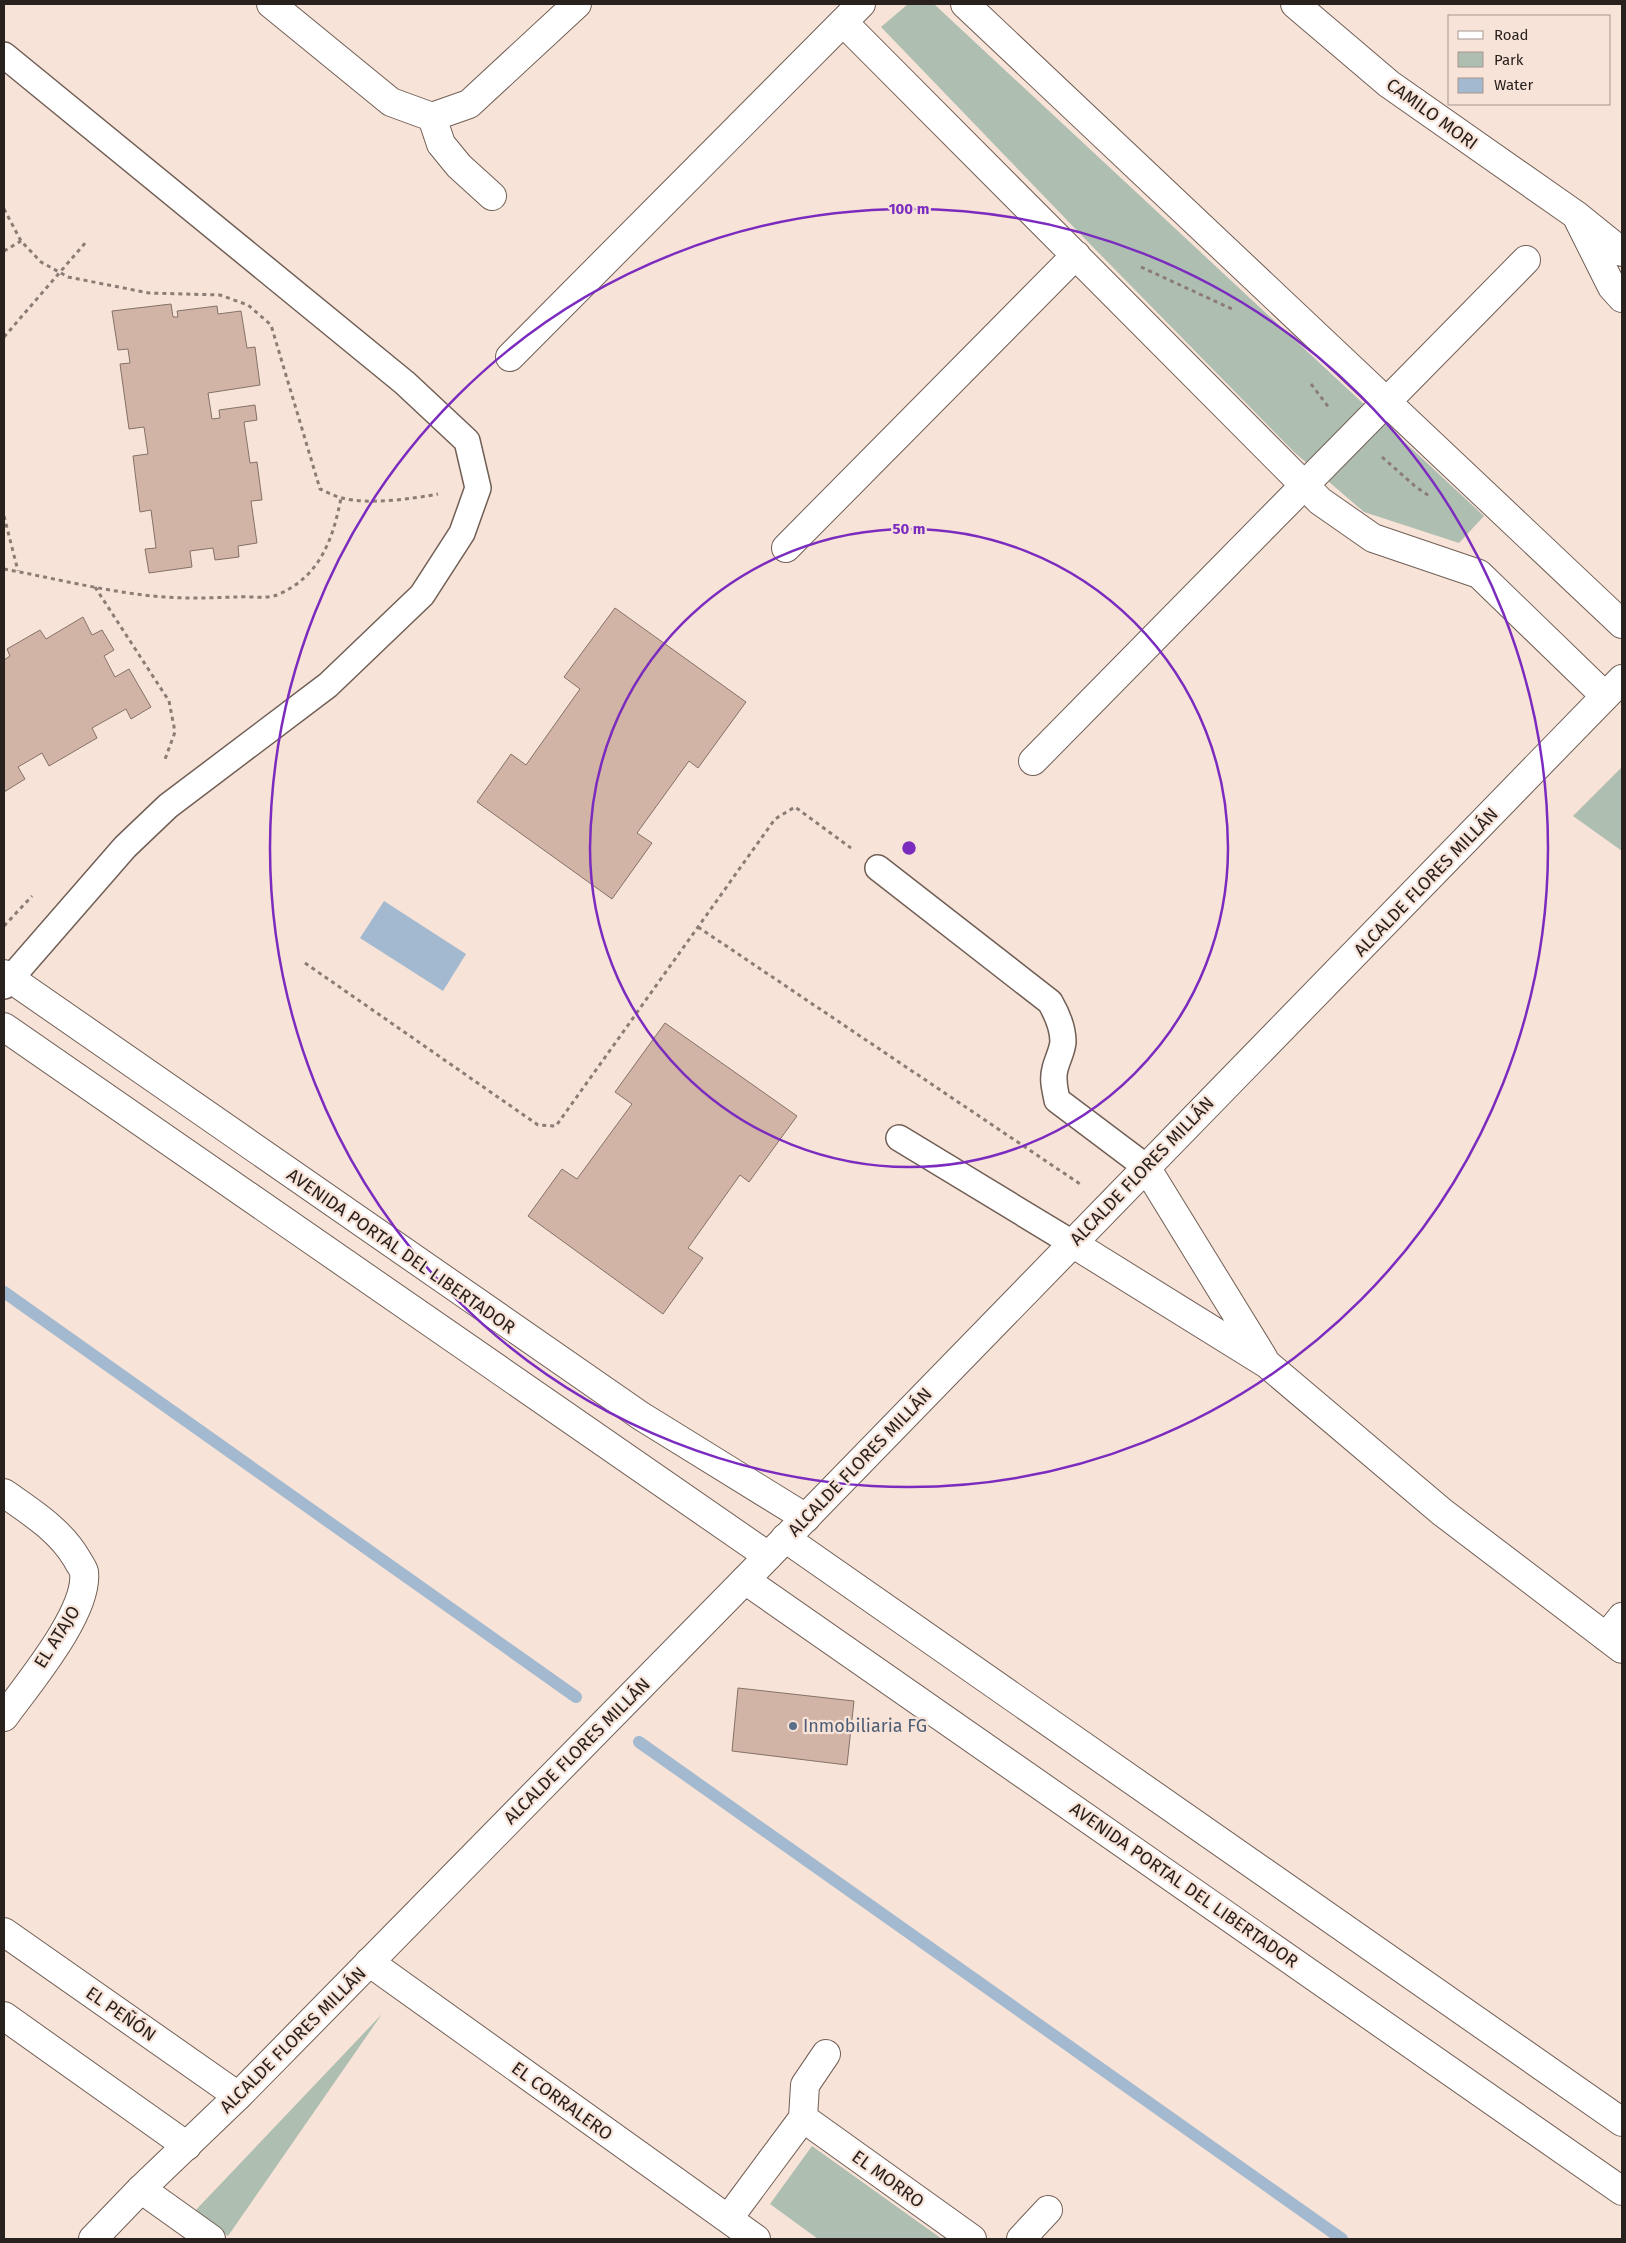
<svg xmlns="http://www.w3.org/2000/svg" width="1626" height="2243" viewBox="0 0 1626 2243" font-family="'Fira Sans',sans-serif">
	<style>
		.green { fill: #aebfb1 }
		.water { fill: #a2b9cf }
		.lines { fill: none; stroke-linecap: round; stroke-linejoin: round }
		.stream { stroke: #a2b9cf; stroke-width: 12 }
		.building { fill: #d2b4a6; stroke: #847168 }
		.service-casing { stroke: #715f56; stroke-width: 28 }
		.minor-casing { stroke: #715f56; stroke-width: 30 }
		.tertiary-casing { stroke: #715f56; stroke-width: 30 }
		.path { stroke: #8b7d76; stroke-width: 3; stroke-dasharray: 4 4; stroke-linecap: butt }
		.service { stroke: #fff; stroke-width: 25 }
		.minor { stroke: #fff; stroke-width: 28 }
		.tertiary { stroke: #fff; stroke-width: 28 }
		.ring { fill: none; stroke: #7b2cbf; stroke-width: 2.5 }
		.service-dot { fill: #5c6f8a; stroke: #f8e3d8; stroke-width: 2 }
		.labels { text-anchor: middle; dominant-baseline: central; stroke-width: 4.5; stroke-linejoin: round; paint-order: stroke }
		.street-label { font-size: 18px; fill: #29211e; stroke: #f8e3d8 }
		.service-label { font-size: 18px; fill: #4e5e75; stroke: #f8e3d8; text-anchor: start }
		.centre { fill: #7b2cbf; stroke: #f8e3d8; stroke-width: 2.5 }
		.ring-label { font-size: 15px; text-anchor: middle; font-weight: bold; fill: #7b2cbf; stroke: #f8e3d8; stroke-width: 4.5; stroke-linejoin: round; paint-order: stroke }
	</style>
	<rect width="100%" height="100%" fill="#f8e3d8"/>
	<path class="green" d="M908 4H934L1484 516 1459 543 1364 512 1294 452 1088 242 881 27Z
		M1622 767V851L1573 816Z
		M382 2014 228 2236 193 2213Z
		M812 2146 942 2239H818L770 2204Z"/>
	<path class="water" d="M384 901 466 954 443 991 360 938Z"/>
	<g class="lines">
		<path class="stream" d="M4 1292 576 1697
			M639 1742 1342 2239"/>
	</g>
	<path class="building" d="M171 304 173 317H178L177 311 217 306 218 314 241 311 247 348 255 347 260 385 208 393 212 419 220 418 219 410 255 405 257 420 244 422 250 463 257 462 262 500 251 501 257 543 238 546 239 557 215 560 213 548 190 551 192 567 149 573 145 549 156 548 151 510 140 512 133 456 148 454 144 427 129 429 120 364 130 363 128 349 118 350 112 311Z
		M615 608 746 702 698 768 689 761 637 833 652 843 612 899 477 802 511 754 526 765 580 689 564 677Z
		M83 617 92 635 102 630 114 650 104 656 115 677 129 669 151 707 131 719 126 709 92 728 97 738 49 766 42 753 18 767 25 779 4 792V660L10 656 7 649 40 630 46 639Z
		M665 1023 797 1116 749 1182 740 1175 688 1248 703 1258 663 1314 528 1216 562 1169 577 1179 632 1104 615 1092Z
		M738 1688 854 1701 847 1765 732 1751Z"/>
	<g class="lines">
		<defs>
			<path id="service" d="M4 55 405 383 467 441 478 488 462 533 422 595 328 685 168 806 125 847 4 986
				M878 868 1050 1002C1057 1014 1063 1028 1063 1042 1062 1052 1057 1060 1055 1069 1052 1080 1055 1089 1057 1100L1146 1167
				M899 1138 1072 1243"/>
			<path id="minor" d="M271 4 391 102 432 117 469 104 577 4
				M965 4 1622 624
				M1295 4 1389 84 1576 215
				M843 22 1320 501 1373 538 1479 574 1605 696
				M432 117 441 144 459 166 492 196
				M1622 252 1576 215 1612 287 1622 298
				M510 357 861 4
				M786 548 1076 255
				M1033 761 1526 260
				M4 974 641 1416 806 1518
				M4 1027 768 1556
				M1146 1167 1264 1359
				M1072 1243 1267 1364 1442 1512 1622 1649
				M4 1493C31 1512 60 1530 77 1559 79 1563 83 1568 84 1572 89 1612 27 1685 4 1717
				M785 1538 1622 2122
				M745 1580 1622 2191
				M1606 1637 1622 1617
				M4 1932 238 2096
				M369 1962 756 2239
				M4 2016 187 2146
				M803 2118 805 2085 826 2054
				M141 2189 211 2239
				M728 2219 803 2118 972 2239
				M1021 2239 1048 2210"/>
			<path id="tertiary" d="M93 2239 141 2189 238 2096 745 1580 1622 679"/>
		</defs>
		<use href="#service" class="service-casing"/>
		<use href="#minor" class="minor-casing"/>
		<use href="#tertiary" class="tertiary-casing"/>
		<path class="path" d="M4 209 21 241 41 262 68 277 149 293 220 295 248 305 271 325 320 489C327 492 334 496 342 498 368 505 411 499 438 494
			M4 251 21 241
			M1141 267 1232 309
			M4 337 86 242
			M1311 384 1330 409
			M1382 457 1416 487 1431 497
			M4 516 18 571
			M4 569C53 578 103 591 153 596 180 599 208 598 236 597 248 596 267 599 277 595 320 577 333 539 341 498
			M95 587 169 701 175 732 164 762
			M4 926 32 896
			M698 927 1080 1184
			M305 963 538 1125 556 1126 775 819 795 807 851 848"/>
		<use href="#service" class="service"/>
		<use href="#minor" class="minor"/>
		<use href="#tertiary" class="tertiary"/>
	</g>
	<g class="ring">
		<circle cx="909" cy="848" r="319"/>
		<circle cx="909" cy="848" r="639"/>
	</g>
	<circle class="service-dot" cx="793" cy="1726" r="5"/>
	<g class="labels">
		<g class="street-label">
			<text transform="translate(1432 114) rotate(36)">CAMILO MORI</text>
			<text transform="translate(1426 882) rotate(-46)">ALCALDE FLORES MILLÁN</text>
			<text transform="translate(1142 1171) rotate(-46)">ALCALDE FLORES MILLÁN</text>
			<text transform="translate(401 1251) rotate(35)">AVENIDA PORTAL DEL LIBERTADOR</text>
			<text transform="translate(860 1462) rotate(-46)">ALCALDE FLORES MILLÁN</text>
			<text transform="translate(57 1637) rotate(-58)">EL ATAJO</text>
			<text transform="translate(577 1751) rotate(-45)">ALCALDE FLORES MILLÁN</text>
			<text transform="translate(1184 1885) rotate(35)">AVENIDA PORTAL DEL LIBERTADOR</text>
			<text transform="translate(121 2014) rotate(35)">EL PEÑÓN</text>
			<text transform="translate(293 2040) rotate(-45)">ALCALDE FLORES MILLÁN</text>
			<text transform="translate(562 2101) rotate(36)">EL CORRALERO</text>
			<text transform="translate(888 2179) rotate(36)">EL MORRO</text>
		</g>
		<g class="service-label">
			<text x="803" y="1726">Inmobiliaria FG</text>
		</g>
	</g>
	<circle cx="909" cy="848" r="8" class="centre"/>
	<g class="ring-label">
		<text x="909" y="214">100 m</text>
		<text x="909" y="534">50 m</text>
	</g>
	<rect width="1626" height="2243" fill="none" stroke="#29211e" stroke-width="10"/>
	<rect x="1448" y="15" width="162" height="90" fill="#f8e3d8" stroke="#a5958e"/>
	<rect x="1458" y="31" width="25" height="8" fill="#ffffff" stroke="#a5958e"/>
	<text x="1494" y="40" font-size="15" fill="#29211e">Road</text>
	<rect x="1458" y="52" width="25" height="15" fill="#aebfb1" stroke="#a5958e"/>
	<text x="1494" y="65" font-size="15" fill="#29211e">Park</text>
	<rect x="1458" y="78" width="25" height="15" fill="#a2b9cf" stroke="#a5958e"/>
	<text x="1494" y="90" font-size="15" fill="#29211e">Water</text>
</svg>
